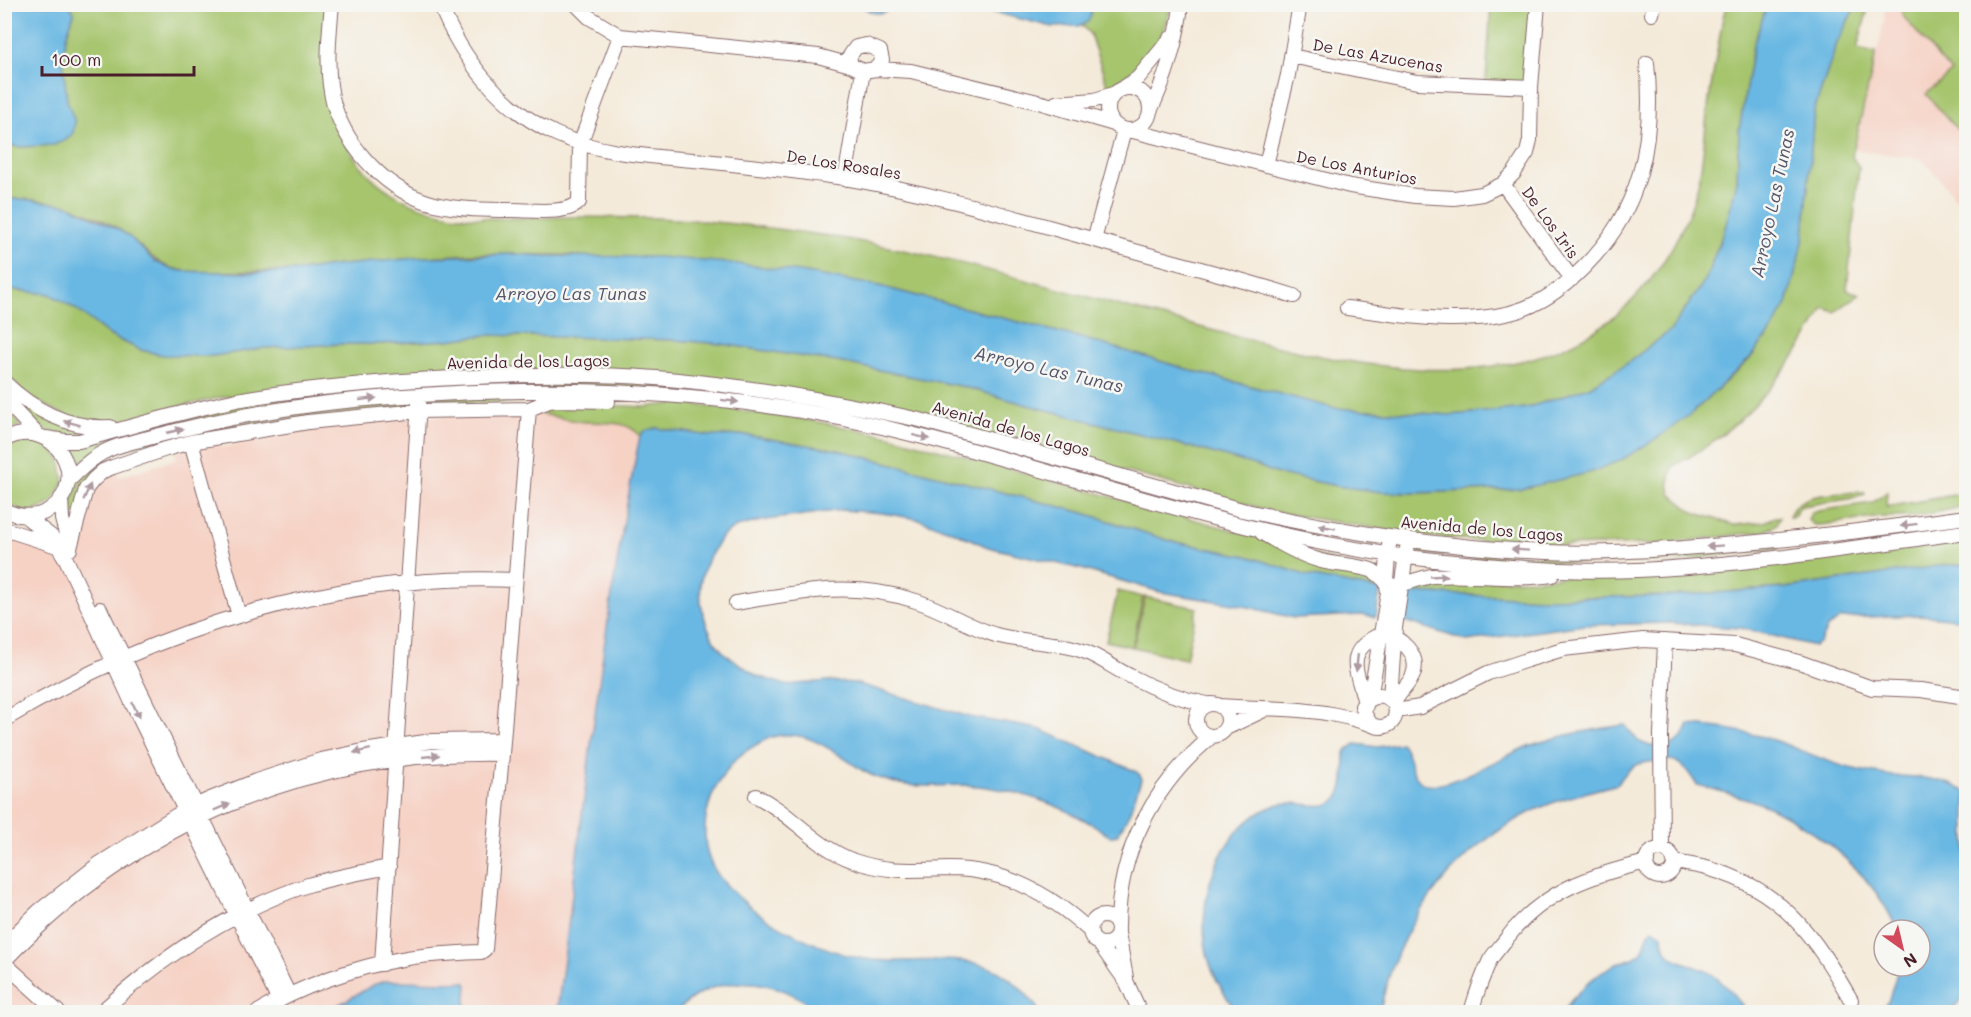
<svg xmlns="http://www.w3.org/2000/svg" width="1971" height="1017" viewBox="0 0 1971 1017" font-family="Mali,sans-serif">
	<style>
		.built { fill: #f6d2c5 }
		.green { fill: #a6c56d; stroke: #78724c; stroke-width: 1.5 }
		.water { fill: #69b8e3; stroke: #5a6c87; stroke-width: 1.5 }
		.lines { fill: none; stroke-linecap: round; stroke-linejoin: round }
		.minor-casing { stroke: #866668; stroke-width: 16 }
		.minor { stroke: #fff; stroke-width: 14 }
		.oneway { fill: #ae9aa0 }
		.labels { text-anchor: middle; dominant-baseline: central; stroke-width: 5; stroke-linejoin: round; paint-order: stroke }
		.street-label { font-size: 16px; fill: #4a1f2b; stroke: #f6f6f2 }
		.water-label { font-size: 18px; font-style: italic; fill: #55556b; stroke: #f6f6f2 }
	</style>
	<rect width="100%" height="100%" fill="#f6f6f2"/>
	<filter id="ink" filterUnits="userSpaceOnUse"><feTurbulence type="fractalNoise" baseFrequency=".0167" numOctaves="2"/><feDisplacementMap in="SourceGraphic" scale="12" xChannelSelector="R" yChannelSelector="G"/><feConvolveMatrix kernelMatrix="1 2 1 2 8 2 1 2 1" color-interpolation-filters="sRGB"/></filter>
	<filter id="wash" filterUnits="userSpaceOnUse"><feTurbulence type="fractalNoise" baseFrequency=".008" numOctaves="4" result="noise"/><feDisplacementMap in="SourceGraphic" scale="24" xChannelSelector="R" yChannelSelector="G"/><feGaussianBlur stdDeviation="1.35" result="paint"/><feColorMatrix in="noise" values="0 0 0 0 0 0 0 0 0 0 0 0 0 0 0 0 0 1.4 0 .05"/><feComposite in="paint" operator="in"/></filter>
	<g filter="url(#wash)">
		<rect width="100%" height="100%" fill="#f4ead9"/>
		<path class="built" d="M1885 5H1966V210L1922 159 1855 150 1884 22Z
			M536 413 588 422 604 421 628 427 635 430 640 436 622 525 604 640 557 1012H465L467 985H373L326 1012H5L4 533 42 547 51 552 60 565 79 557 75 543 95 482 117 470 119 477 177 459 175 452 218 441 220 448 269 439 268 431 414 417Z"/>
		<path class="green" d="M1904 4 1966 5V135L1964 137 1926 94 1951 72 1902 15 1901 7Z
			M70 5H327C326 25 322 58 324 77 326 85 330 94 333 102 337 116 341 132 347 145 356 163 373 181 389 191 444 228 511 217 574 217 601 217 628 218 655 218 705 220 757 226 807 233 918 248 1025 280 1132 309 1318 357 1582 452 1686 220 1702 186 1703 151 1707 115 1711 82 1718 49 1723 17L1727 5H1767L1753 46 1739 131 1737 182 1725 228 1705 281 1671 330 1625 365 1589 387 1527 408 1451 415 1333 408 1197 372 1081 338 879 286 806 273 565 255 474 254 426 257 332 266 300 271 197 272C151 270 152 251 119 229 84 207 45 198 5 199L4 145 20 147 54 145 75 122 67 101 63 80V60L66 37 74 13Z
			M1091 5H1171C1163 45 1142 67 1108 88L1090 34 1082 25C1089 21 1093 13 1091 5Z
			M1491 5H1534L1529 83 1486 81Z
			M1856 5H1869L1857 49 1876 53 1852 157 1859 167 1847 290 1860 294 1835 312 1824 308C1789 373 1740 432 1673 466L1669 482 1671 494 1693 512 1734 525 1764 522 1775 517H1780L1777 524 1766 531 1664 544 1555 546 1421 536 1275 512 1021 443 638 371 228 396 157 411 128 420 91 423 71 418 26 396 5 372 4 289 50 294 76 309 111 336 141 350 163 355 213 356 265 348 341 344H378L447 340 487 335 676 340 722 344 838 362 965 387 1024 404 1202 450 1258 466 1275 473 1337 486 1382 492 1415 493 1521 489 1693 412 1749 360 1772 330 1787 304 1804 238 1814 111 1837 43Z
			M510 380 629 381 761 395 903 422 1288 527 1380 546 1269 527 902 427 693 392 288 403 80 461 72 448 240 404 377 388Z
			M543 396 530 401 432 405 431 400Z
			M4 399 20 426 5 430H4Z
			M17 399 94 429C69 446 24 427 17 399Z
			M409 401V407L279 420 159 444H145L277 415 320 409Z
			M680 403 804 419 890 436 1258 537 1367 572 1382 584 1380 590 1308 576 1247 556 1170 541 1084 513 838 450 745 435 711 436 656 428 645 431 640 436C628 420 605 423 587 422 570 421 553 416 536 413L540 408 590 404 644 407Z
			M19 440 43 442 60 458 64 482 52 503 30 513 5 504 4 447Z
			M93 464 98 470 70 525 66 526C71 501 75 483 93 464Z
			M1857 492H1864L1865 494 1849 499 1801 506 1793 517H1789C1797 491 1834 495 1857 492Z
			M1887 492 1886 507 1966 493V504L1953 509 1912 517H1882L1820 525H1814L1808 520 1811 513 1818 511 1872 503Z
			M1966 518V527L1872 537 1808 546V544Z
			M1966 538V565H1946L1785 588 1668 596 1546 598 1409 593 1410 584 1415 581 1538 579Z
			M1778 547V549L1718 555 1690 560 1573 563 1475 558 1418 553 1419 550 1460 555 1492 554 1573 558 1688 555Z
			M1118 591 1143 597 1132 647 1106 641Z
			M1145 597 1197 608 1186 659 1133 647Z"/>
		<path class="water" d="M1091 4V15L1088 22 1078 26 1053 27 964 5Z
			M4 5H70L74 13 66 37 63 60 67 101 75 122 73 133 66 140 54 145 20 147 5 145Z
			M860 5H895C884 16 872 15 860 5Z
			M1767 5H1856L1837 43 1814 111 1804 238 1787 304 1772 330 1749 359 1693 412 1659 437 1623 459 1592 472 1521 489 1415 493 1382 492 1337 486 1275 473 1258 466 1202 450 1024 404 965 387 838 362 722 344 676 340 487 335 447 340 378 344H341L265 348 213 356 163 355 141 350 111 336 76 309 50 294 5 289V199H24L68 205 118 229 131 238 154 261 166 267 182 271 253 273 300 271 332 266 426 257 514 254 546 256 659 257 740 264 806 273 879 286 1081 338 1197 372 1333 408 1451 415 1527 408 1589 387 1625 365 1671 330 1705 281 1725 228 1737 182 1739 131 1753 46Z
			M656 428 711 436 745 435 838 450 1084 513 1170 541 1247 556 1308 576 1380 590 1376 617 1362 615 1294 618 1240 605 1160 592 1081 569 988 547 950 530 918 519 882 513 842 510 765 520 736 527 722 536 706 563 700 583 701 604 706 623 714 641 724 653 757 676 786 685 828 681 855 683 970 717 1039 729 1135 771 1140 775 1141 780 1129 814 1117 835C1113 836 1112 837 1108 835 1104 833 1100 830 1097 827 1081 818 1065 809 1048 803 1021 793 992 786 964 785 943 785 921 788 900 784 887 781 873 777 862 770 830 750 798 720 759 743 749 749 738 755 731 765 714 785 704 809 705 836 705 867 726 887 749 906 776 928 825 951 859 958 934 971 987 934 1040 1012H818C779 976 715 970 676 1012H557C583 820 601 626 640 436L645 431Z
			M1946 565H1966V620L1920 615 1841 618 1828 627 1820 642 1814 646 1741 628 1669 623 1584 625 1467 641 1404 621 1409 593 1546 598 1668 596 1785 588Z
			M1625 725 1638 741 1647 745 1673 744 1683 737 1689 725C1718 727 1749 732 1776 741 1803 750 1827 763 1854 769 1868 772 1882 775 1895 776 1920 777 1945 778 1966 792V993L1951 1012H1880L1889 1000 1899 966H1920V930H1897C1876 878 1825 835 1775 810 1751 798 1723 792 1697 785 1691 776 1685 766 1675 761 1671 759 1666 761 1661 761 1639 762 1630 764 1618 784 1588 792 1556 799 1527 814 1450 854 1396 927 1380 1012H1237C1226 997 1216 982 1210 964 1192 908 1216 826 1276 805 1294 798 1321 812 1335 801 1347 790 1344 767 1345 752L1355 744 1378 747 1401 743C1412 754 1409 774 1422 783 1439 796 1510 752 1531 745 1562 735 1593 729 1625 725Z
			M1653 929 1662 935C1664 941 1664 947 1667 952 1675 963 1701 966 1713 975 1727 985 1738 1000 1748 1012H1563C1575 994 1591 978 1610 967 1619 962 1629 961 1637 956 1648 950 1643 936 1653 929Z
			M385 981 465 982 467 985 465 1012H326L373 985Z"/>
	</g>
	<g filter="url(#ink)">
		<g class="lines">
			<defs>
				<path id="minor" d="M332 4C329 36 325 74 334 105 348 150 389 193 435 204 461 210 487 210 513 210 530 210 568 215 579 202L580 144 620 36
					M440 4C461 59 502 110 556 134 602 155 654 156 704 161 750 166 797 171 844 178 929 192 1012 217 1095 240 1161 259 1228 275 1294 296
					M576 4 589 17 620 36 818 56 851 65
					M1652 14 1654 4
					M866 45 880 51 882 60 876 69 863 71 851 65 849 57 856 47Z
					M1291 56 1417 82 1531 87
					M876 69 911 71 1042 103 1114 124
					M1108 109a21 21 0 1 1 42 0a21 21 0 1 1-42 0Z
					M1122 89 1138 78 1171 38
					M1056 103 1095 100 1116 93
					M1150 111C1165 81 1178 38 1181 4
					M1129 130 1350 186 1415 196 1454 198 1482 194 1503 184 1514 173 1527 153 1530 140 1531 87 1538 4
					M1266 165 1288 75 1300 4
					M845 179 863 71
					M1503 184 1572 279
					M1094 240 1124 130
					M1347 308C1401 315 1457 326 1510 313 1538 306 1563 288 1583 268 1641 211 1655 142 1647 63
					M4 382C34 411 68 429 110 427
					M4 393 16 412 38 435
					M46 438 65 441H79C132 426 184 411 237 400 296 389 357 384 417 380 496 375 577 372 656 378 745 385 833 401 920 420L1242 510C1342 532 1444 548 1547 552 1592 554 1637 551 1683 548 1778 542 1872 530 1966 517
					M4 440C53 413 94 481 49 510 34 519 19 517 4 510
					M191 442 239 616
					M68 481C77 472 86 463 97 456 114 445 133 442 152 437 190 427 228 418 266 412 317 403 369 398 421 395 589 384 760 394 923 437 1092 481 1259 542 1434 560 1502 567 1570 573 1638 570 1748 565 1857 547 1966 532
					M61 498 62 519 70 549
					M25 516 52 537 66 559 134 707 279 1001
					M4 529 57 546
					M1262 533C1281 544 1300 555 1321 561 1337 565 1355 565 1371 570 1379 573 1385 583 1393 586 1395 587 1424 577 1432 576 1472 573 1512 581 1552 575
					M70 548 86 489 93 480 103 471 113 467 166 449 191 442 308 422 419 411 529 409 549 401 558 400 608 401
					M736 603C800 592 852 580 916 601 944 610 969 627 996 635 1025 643 1059 641 1086 652 1101 658 1115 669 1130 676 1154 689 1180 699 1207 704
					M100 609 289 995
					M1370 698 1388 593 1386 580 1389 545
					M1390 698 1395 628 1407 548
					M1196 720a16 16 0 1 1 32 0a16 16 0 1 1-32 0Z
					M1220 706C1257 709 1294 707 1331 714 1343 716 1355 719 1367 723 1371 724 1375 727 1380 727 1400 727 1402 699 1380 695L1367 701 1364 713 1370 723
					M1362 706 1365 704C1359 672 1340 652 1383 633 1400 637 1421 654 1413 675 1409 685 1399 692 1394 703
					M1396 711 1420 707 1488 673 1527 660 1563 649 1643 640 1735 645 1802 663 1872 688 1921 690 1966 697
					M4 720C156 628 337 572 515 580
					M1226 728 1262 711
					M756 796C793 814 813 846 854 861 890 873 912 870 949 869 1004 869 1052 895 1091 932
					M1662 849 1661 734 1665 641
					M1646 863a14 14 0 1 1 28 0a14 14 0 1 1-28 0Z
					M1674 862C1686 864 1699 866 1710 869 1784 890 1815 938 1851 1000
					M1090 930a14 14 0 1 1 28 0a14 14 0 1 1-28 0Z
					M1118 927C1118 851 1154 785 1212 736
					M1118 933 1126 978
					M1099 943 1127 983 1140 1012
					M4 945 39 911 99 864 177 815 208 800 256 781 321 760 363 751 432 741 503 740
					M4 961C137 822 310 750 502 754
					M4 963 58 1012
					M382 964 419 403
					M101 1012C162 957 229 911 308 885 334 877 362 872 389 867
					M258 1012C299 987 355 967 402 959 428 954 455 953 481 952L485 949 502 754 529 409
					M1471 1012C1476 995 1482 977 1490 960 1495 952 1502 945 1507 938 1543 891 1591 875 1647 862"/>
			</defs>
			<use href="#minor" class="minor-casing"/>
			<use href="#minor" class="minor"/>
		</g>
		<defs><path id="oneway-solid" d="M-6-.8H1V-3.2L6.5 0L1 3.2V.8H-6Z" transform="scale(1.5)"/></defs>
		<g class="oneway">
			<use href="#oneway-solid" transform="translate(368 399) rotate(-6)"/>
			<use href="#oneway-solid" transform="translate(730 401) rotate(7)"/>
			<use href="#oneway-solid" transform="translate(72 423) rotate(-165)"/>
			<use href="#oneway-solid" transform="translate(175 431) rotate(-13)"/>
			<use href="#oneway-solid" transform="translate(921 437) rotate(14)"/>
			<use href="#oneway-solid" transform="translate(87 492) rotate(-66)"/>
			<use href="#oneway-solid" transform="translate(1909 525) rotate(173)"/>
			<use href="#oneway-solid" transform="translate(1327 527) rotate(-170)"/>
			<use href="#oneway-solid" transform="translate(1715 546) rotate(176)"/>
			<use href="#oneway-solid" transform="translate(1520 550) rotate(-176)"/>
			<use href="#oneway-solid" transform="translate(1439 576) rotate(-3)"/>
			<use href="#oneway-solid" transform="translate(1357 663) rotate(96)"/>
			<use href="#oneway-solid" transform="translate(136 710) rotate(64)"/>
			<use href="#oneway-solid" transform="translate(362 751) rotate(168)"/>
			<use href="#oneway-solid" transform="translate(431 756) rotate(-6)"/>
			<use href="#oneway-solid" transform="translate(222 807) rotate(-23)"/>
		</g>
	</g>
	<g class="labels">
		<g class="street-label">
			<text transform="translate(1378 55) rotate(10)">De Las Azucenas</text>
			<text transform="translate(844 164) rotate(9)">De Los Rosales</text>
			<text transform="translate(1357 167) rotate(11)">De Los Anturios</text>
			<text transform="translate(1551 222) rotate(54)">De Los Iris</text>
			<text transform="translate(528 361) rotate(-1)">Avenida de los Lagos</text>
			<text transform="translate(1011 428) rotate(16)">Avenida de los Lagos</text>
			<text transform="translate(1482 528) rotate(5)">Avenida de los Lagos</text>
		</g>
		<g class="water-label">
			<text transform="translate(1772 203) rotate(-78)">Arroyo Las Tunas</text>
			<text x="571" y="293">Arroyo Las Tunas</text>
			<text transform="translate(1049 369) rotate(13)">Arroyo Las Tunas</text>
		</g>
	</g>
	<rect width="1971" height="1017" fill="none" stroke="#f6f6f2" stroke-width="24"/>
	<g transform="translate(1902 948) rotate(146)"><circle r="28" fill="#f6f6f2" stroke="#b1a0a2" stroke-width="1.5"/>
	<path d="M0-4.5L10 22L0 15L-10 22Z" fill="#d1495b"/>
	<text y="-9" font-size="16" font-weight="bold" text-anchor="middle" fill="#4a1f2b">N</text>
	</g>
	<path d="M42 66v9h152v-9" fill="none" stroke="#4a1f2b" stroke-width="3"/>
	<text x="51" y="66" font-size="18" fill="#4a1f2b" stroke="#f6f6f2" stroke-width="4.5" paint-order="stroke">100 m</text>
</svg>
